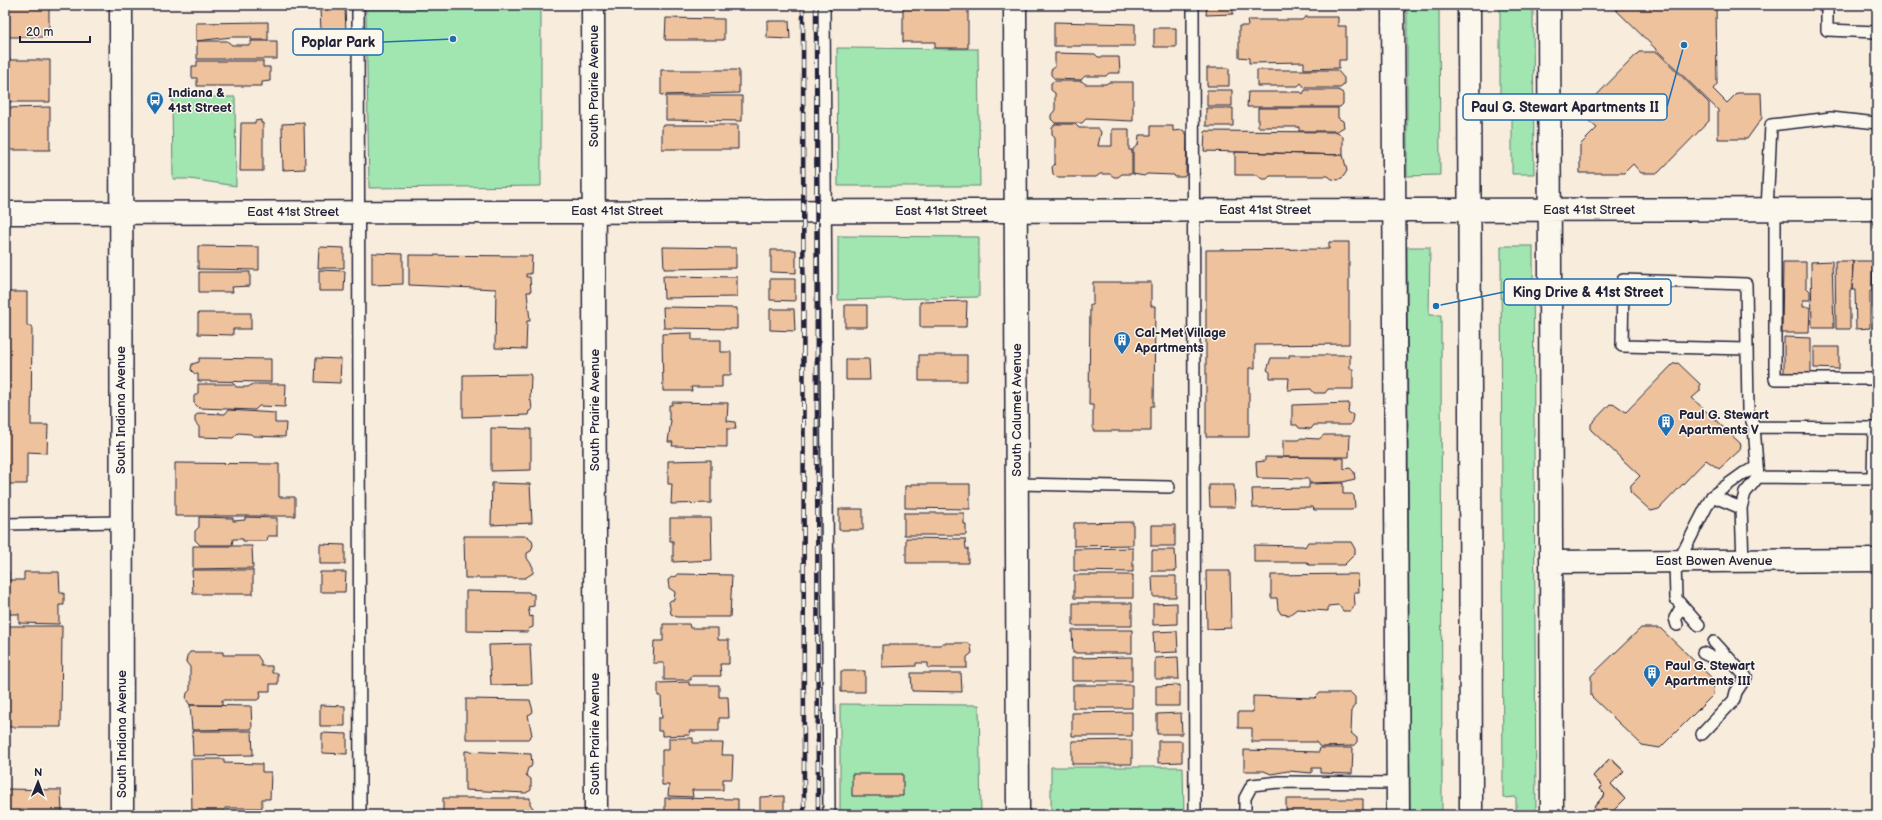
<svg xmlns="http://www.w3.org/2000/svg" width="1882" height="820" viewBox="0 0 1882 820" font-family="'Balsamiq Sans',sans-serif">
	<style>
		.green { fill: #a1e5b0; stroke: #628476 }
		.building { fill: #eec29d; stroke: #22223b }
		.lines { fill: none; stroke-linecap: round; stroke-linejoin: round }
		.service-casing { stroke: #22223b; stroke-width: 14 }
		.minor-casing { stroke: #22223b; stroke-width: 25 }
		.tertiary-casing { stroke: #22223b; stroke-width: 25 }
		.service { stroke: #fbf7ec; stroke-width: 11 }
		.minor { stroke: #fbf7ec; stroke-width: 22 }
		.tertiary { stroke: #fbf7ec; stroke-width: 22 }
		.rail-casing { stroke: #22223b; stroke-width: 4.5 }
		.rail { stroke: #fbf7ec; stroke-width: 3; stroke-dasharray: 9; stroke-linecap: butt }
		.labels { text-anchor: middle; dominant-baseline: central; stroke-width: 3; stroke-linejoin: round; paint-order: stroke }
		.street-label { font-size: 13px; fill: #22223b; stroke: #fbf7ec }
		.poi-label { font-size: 13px; font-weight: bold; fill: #22223b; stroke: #fbf7ec; text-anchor: start }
		.leader { fill: none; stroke: #1f6fb2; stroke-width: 1.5 }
		.callout-dot { fill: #1f6fb2; stroke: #fbf7ec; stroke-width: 1.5 }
		.callout { fill: #fbf7ec; stroke: #1f6fb2; stroke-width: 1.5 }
		.callout-label { font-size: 14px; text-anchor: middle; font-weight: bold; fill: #22223b }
	</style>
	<rect width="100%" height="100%" fill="#f8ecdc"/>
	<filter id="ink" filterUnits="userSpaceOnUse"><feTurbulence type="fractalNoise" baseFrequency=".025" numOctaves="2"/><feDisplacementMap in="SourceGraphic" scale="8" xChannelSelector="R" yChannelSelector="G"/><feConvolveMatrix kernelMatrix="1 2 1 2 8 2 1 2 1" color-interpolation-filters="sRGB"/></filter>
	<g filter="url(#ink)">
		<path class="green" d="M1407 5H1439L1440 175 1407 176Z
			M1500 5H1533L1534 174H1512V98L1500 97Z
			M541 8V186L369 188 366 9Z
			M837 48 978 49 980 186H838Z
			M172 97H235L236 186 190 179H173Z
			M838 236 979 237V297L838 300Z
			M1501 246H1533L1536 815H1516V797L1503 798Z
			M1407 247H1430L1429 315H1441L1442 815H1410Z
			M840 704 979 705 981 815H840Z
			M1051 767H1183L1184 815H1051Z"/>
		<path class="building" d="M5 5H49V37H5Z
			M903 5H968V48H935V42H903Z
			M1207 5H1233V14L1206 15Z
			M1611 5H1717L1716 6 1717 84 1713 89 1727 103 1737 93H1761L1762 118 1747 139H1718V110Z
			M345 7 346 32 321 31 320 8Z
			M1305 17H1338V26H1346V60H1339V68L1304 69V62L1249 63V58L1239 57V26H1248L1247 20H1302Z
			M666 18 724 19V40H665Z
			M767 21H789L790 39 767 38Z
			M268 22V40H251V37H232L196 41V23Z
			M1054 22 1135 24V46H1054Z
			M1154 28H1176V47H1154Z
			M197 41H227L232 45H251V41H277V59H197Z
			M1639 52H1657L1709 103V121L1658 173H1641L1633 164 1624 173H1580V145L1597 128 1589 121 1588 104Z
			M1055 53 1095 54 1098 57H1119L1120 73H1109L1106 76H1085L1081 80 1055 79 1051 75V70L1055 67Z
			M5 60H50V102H5Z
			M197 61H263V67H270V81L262 82V86H197V78H192V66H197Z
			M1207 68H1229V86H1207Z
			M661 70H739V93L661 95Z
			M1257 70H1337L1344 78V85L1340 88H1305L1301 83 1298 86H1257Z
			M1054 81H1082L1085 84H1106L1109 82H1133V121L1086 119 1082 123H1055L1051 119V115L1055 110V93L1051 90V83Z
			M1207 90H1232V106H1207Z
			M1305 90H1338L1343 93V104L1340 107H1247L1248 92H1301L1303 94Z
			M666 96H742V121L666 120Z
			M50 107V150H5V108Z
			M1206 108H1233V126H1206Z
			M1258 108H1338V118L1343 121 1344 127 1337 131H1299V127H1258Z
			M261 120V123H263V171H240L241 123H255V121Z
			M304 123 305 169 283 170 282 124Z
			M1055 124H1075L1079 128H1098L1101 132 1098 146H1112V129H1129V150H1132V174H1122L1118 177H1114L1110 174H1100L1096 177H1056L1053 174 1052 167 1055 164V138L1052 135V128Z
			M662 125H738V149H662Z
			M1151 126H1173V131L1183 130 1187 135 1186 175 1183 177H1175L1174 175 1147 174 1144 176 1133 174V149L1138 145 1139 135H1151Z
			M1205 131 1338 132 1343 137V155L1204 151Z
			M1235 152 1343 155 1347 171 1343 177 1338 180 1332 179 1328 176H1270L1267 179H1262L1257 175H1235Z
			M1329 242H1349V344L1255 345V368H1249V437H1206V250L1329 249Z
			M198 246 259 247V270L198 269Z
			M319 247 344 248V268H318Z
			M663 247 736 248V268L664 269Z
			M771 250H796V273L771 272Z
			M372 253 403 254V284L372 285Z
			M409 255 532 256 531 274H526V277H530L531 292H527L530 321H527L526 349 495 348 496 289 409 285Z
			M1832 261 1834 328H1812L1811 262Z
			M1835 261H1853L1852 290H1850V329H1836Z
			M1853 261H1873L1872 291H1870V328L1856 329 1855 290H1852Z
			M1873 261H1877V315H1873Z
			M1783 262H1806V287L1810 291V300H1803V307H1810L1809 333H1782Z
			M319 270 345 271 344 291H319Z
			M199 272H250V286L232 287 233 292H199Z
			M663 276 737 277V297L664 298Z
			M770 279H795V301L770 300Z
			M1093 282H1151V306H1155L1154 406H1151V431H1093V405H1089L1090 305H1093Z
			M5 292H27V326H32L31 425H48L47 453 27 452V484H5Z
			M967 301 966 327H920V302Z
			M845 305H867V327H845Z
			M663 307 737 308V329L664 328Z
			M770 309H794L795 331 770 330Z
			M198 313H251V329H233V335L198 334Z
			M692 333V340H721V352H731V375H722V387H691L692 391H663L662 334Z
			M1784 337 1811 338V375L1784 374Z
			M1814 347H1839V369L1814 368Z
			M919 355H967V381H919Z
			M1289 355H1350V369H1353V389H1328L1325 393H1314L1311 389 1288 390 1289 378H1270V372L1267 370 1271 358H1289Z
			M199 358 271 359V382L198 381V374H195L191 370 192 364 199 362Z
			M316 358 341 359 340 383 315 382Z
			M846 359H869L870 380H846Z
			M1678 363 1700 384V391L1692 398 1741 444 1740 450 1719 469 1706 460 1659 509 1651 511 1630 492 1631 485 1640 476 1591 430V424L1610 404 1616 405 1626 412 1673 364Z
			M530 374 531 377 530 400H531L532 410 529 411 528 415 463 417V375Z
			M198 384H234L236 387H248L253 384H286L285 407 259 406 255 410 199 408 194 403V396L198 393Z
			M672 402 728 403 727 421 735 422 736 429H727V447L672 446 673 442H668L671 420 669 419V405H672Z
			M1349 403 1348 412 1353 415 1352 421 1350 425H1314L1311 429 1299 428 1297 425H1292V405Z
			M228 410 275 413V423H286L285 437 253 436 251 434 238 433 233 438 199 437V427L195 422V416L199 413 225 414Z
			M491 428 531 429V470L491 471Z
			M1324 435H1350L1349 457H1283V440H1298L1301 438 1319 439Z
			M1265 457 1344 458V469L1350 468 1354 472 1355 479 1343 482 1309 483V479L1257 478 1256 462 1265 461Z
			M711 460V503L671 504 672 484H668V461Z
			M175 463 279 464V497H295V516H175Z
			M492 483 530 484 532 523 491 525Z
			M1343 483V494H1352L1354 496 1355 507 1352 510H1314L1313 507 1253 508 1252 489 1309 488V484Z
			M911 484H970V509L905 508V486H911Z
			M1209 485H1234L1235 507H1210Z
			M839 509H863V530H839Z
			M904 513H964V524H966V535H904Z
			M199 517 233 518V521L245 520V517L277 518V536H268L267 541H243V539H233L232 545H200L195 540V531L199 527Z
			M670 518H711L712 560 673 562V541H670Z
			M1133 522V545L1074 546V523Z
			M1151 525H1175V546H1151Z
			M464 536H527L532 540 533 545 531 551 527 553V558L533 567V573L525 578H465Z
			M906 538 965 539 966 549H968V563H906Z
			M1308 542H1351L1355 549V554L1344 565H1309L1307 562H1254V545L1303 546 1305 547Z
			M320 544 345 545V564H320Z
			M193 546H252L253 568 193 569Z
			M1133 548V572L1074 571V549Z
			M1152 550H1175L1176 571H1152Z
			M192 570H253V594H193Z
			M1206 571H1230L1231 628 1207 629Z
			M5 572H9L8 580H24V572H59L60 593H64V605H59V624L19 623V614H5Z
			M320 572H346L345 592H320Z
			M677 574 732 575 730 617H677L671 614 669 602 671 600H674L675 592 669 588 668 580 672 577 677 576Z
			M1358 574 1359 592H1354L1355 605 1351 611H1343L1339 605 1328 606V611L1297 609 1289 615 1281 614 1278 609 1277 598H1271V575Z
			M1074 575H1133V598H1074Z
			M1152 576H1176V597H1153Z
			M466 591 529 592 530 594H534V606L528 607 530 617 533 616V627L528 629 529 632 466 631Z
			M1073 603H1132V626H1073Z
			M1177 603V624L1153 625V604Z
			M663 624H689L690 628H718V640H729V664H720L721 676H691V680H664V663H653L654 641H663Z
			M5 626H62L61 727H5Z
			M1641 628H1660L1714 680 1713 695 1660 748 1642 745 1591 696V676Z
			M1072 630H1132V653H1073Z
			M1177 631 1178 652 1154 653 1153 632Z
			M943 643H969L971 646 972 653 967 657V668H928V663H916V666L882 667V645H940Z
			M530 644 532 684 491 685 489 645Z
			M190 652H223V655H257L261 661V666H272V673H278V684H270V691H260L261 697 257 700H222V705H190L186 699 187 693 190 690V667L186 662 187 656Z
			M1132 657V681H1072V658Z
			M1178 657 1179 679H1155V658Z
			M841 671H865V692H841Z
			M911 673H961L962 692 912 691Z
			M689 682V685H719V697H728L729 718H719V731H689L690 735 662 736V731H658V718H662L661 696H658V683Z
			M1073 685H1132V708H1073Z
			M1180 685V706H1156V686Z
			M1320 693H1351L1355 697V705L1352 709 1351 733 1357 738V742L1353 746 1320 747 1316 742H1252V728H1238V712H1253V696L1315 698Z
			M466 699 530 700 533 711 532 713 528 715 532 735 528 739H466Z
			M190 705 251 706 252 729 192 730Z
			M320 705 345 706V726H320Z
			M1132 712V736H1072V713Z
			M1181 713 1182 734H1157V714Z
			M192 731H252L253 755 193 756Z
			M322 733 347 734V754L322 753Z
			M669 738H693V743H723L722 755H733L732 779H723V790H692L693 797 668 796 669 785H662V750H669Z
			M1132 740V764H1072V741Z
			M1158 741H1182V762L1158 763Z
			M1320 748H1353L1352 774 1320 773V768H1312V773L1288 771 1271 774 1264 771H1244V750L1319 752Z
			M465 751 531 754 532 764 531 767 528 768 526 775 531 779V790L526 793 465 790Z
			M1610 758 1624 771 1611 784 1625 799 1613 811 1618 815H1602L1594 807 1605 794 1600 789 1602 786 1593 776Z
			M1610 758 1624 771 1611 784 1625 799 1613 811 1618 815H1602L1594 807 1605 794 1600 789 1602 786 1593 776Z
			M191 759H224V763L262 764V772H271L270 799H262V808H225L223 813H192Z
			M852 774H903V796H852Z
			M5 789 61 790 62 815H5Z
			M784 796V815H760V797Z
			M443 798H530V804L533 808V815H443Z
			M665 798 738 799V815H665Z
			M1286 799H1363V815H1286Z"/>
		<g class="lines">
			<defs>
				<path id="service" d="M358 5 360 815
					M824 5 829 815
					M1193 5 1195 815
					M1827 5V30L1877 32
					M1775 209V379H1877
					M1767 210 1771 125 1831 118 1877 123
					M1746 349 1622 346 1623 280 1746 284 1748 410 1754 427
					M1017 484 1169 487
					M1712 496 1741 508
					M5 524 121 522
					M1743 561 1741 508 1745 493 1758 477 1754 427 1874 428 1873 478 1758 477
					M1675 562 1676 599 1699 625
					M1678 562 1712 496 1744 473 1757 468
					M1677 625 1675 618 1682 606
					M1703 653 1711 657 1727 656
					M1702 734 1734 700 1736 692 1746 677 1714 642
					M1245 815V798L1252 785 1279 782 1398 783"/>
				<path id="minor" d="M593 5 596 815
					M1015 5 1018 815
					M1393 5 1398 815
					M1549 5 1552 815
					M5 213 1877 209
					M1551 562 1877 560"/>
				<path id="tertiary" d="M121 5 122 815
					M1469 5 1471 815"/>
			</defs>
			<use href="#service" class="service-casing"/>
			<use href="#minor" class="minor-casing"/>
			<use href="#tertiary" class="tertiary-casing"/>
			<use href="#service" class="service"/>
			<use href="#minor" class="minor"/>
			<use href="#tertiary" class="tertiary"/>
			<defs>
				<path id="rail" d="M803 5 804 815
					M816 5 818 815"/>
			</defs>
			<use href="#rail" class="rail-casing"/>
			<use href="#rail" class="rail"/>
		</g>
	</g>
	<defs>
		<symbol id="bus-pin" viewBox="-11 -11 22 30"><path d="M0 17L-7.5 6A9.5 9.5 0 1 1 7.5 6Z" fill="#1f6fb2" stroke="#fbf7ec"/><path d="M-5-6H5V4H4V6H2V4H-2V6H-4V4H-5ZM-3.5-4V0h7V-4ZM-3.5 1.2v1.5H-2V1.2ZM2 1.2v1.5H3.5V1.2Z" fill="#fff"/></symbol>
		<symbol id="building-pin" viewBox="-11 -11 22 30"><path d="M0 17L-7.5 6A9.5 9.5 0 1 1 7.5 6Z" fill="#1f6fb2" stroke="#fbf7ec"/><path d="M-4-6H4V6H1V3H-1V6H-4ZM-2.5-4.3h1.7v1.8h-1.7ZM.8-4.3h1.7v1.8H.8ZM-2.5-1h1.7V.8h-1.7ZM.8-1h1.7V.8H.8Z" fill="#fff"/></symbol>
	</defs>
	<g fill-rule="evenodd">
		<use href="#bus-pin" x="145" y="90" width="20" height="27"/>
		<use href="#building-pin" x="1112" y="330" width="20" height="27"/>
		<use href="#building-pin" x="1656" y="412" width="20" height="27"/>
		<use href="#building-pin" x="1642" y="663" width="20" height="27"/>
	</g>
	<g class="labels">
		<g class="street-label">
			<text transform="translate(594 86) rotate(-90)">South Prairie Avenue</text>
			<text x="1265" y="210">East 41st Street</text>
			<text x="1589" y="210">East 41st Street</text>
			<text x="617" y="211">East 41st Street</text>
			<text x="941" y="211">East 41st Street</text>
			<text x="293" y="212">East 41st Street</text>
			<text transform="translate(121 410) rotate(-90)">South Indiana Avenue</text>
			<text transform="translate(595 410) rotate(-90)">South Prairie Avenue</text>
			<text transform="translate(1017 410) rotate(-90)">South Calumet Avenue</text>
			<text x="1714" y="561">East Bowen Avenue</text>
			<text transform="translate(122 734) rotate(-90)">South Indiana Avenue</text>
			<text transform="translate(595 734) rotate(-90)">South Prairie Avenue</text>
		</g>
		<g class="poi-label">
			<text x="168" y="93">Indiana &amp;<tspan x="168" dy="15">41st Street</tspan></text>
			<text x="1135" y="333">Cal-Met Village<tspan x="1135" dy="15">Apartments</tspan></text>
			<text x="1679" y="415">Paul G. Stewart<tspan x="1679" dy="15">Apartments V</tspan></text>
			<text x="1665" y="666">Paul G. Stewart<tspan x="1665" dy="15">Apartments III</tspan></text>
		</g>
	</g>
	<path class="leader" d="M453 39L383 42M1684 45L1667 107M1436 306L1504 292"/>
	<g class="callout-dot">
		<circle cx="453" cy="39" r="4"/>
		<circle cx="1684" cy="45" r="4"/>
		<circle cx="1436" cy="306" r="4"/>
	</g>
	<g class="callout">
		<rect x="293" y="29" width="90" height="26" rx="4"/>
		<rect x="1463" y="94" width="204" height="26" rx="4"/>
		<rect x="1504" y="279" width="167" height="26" rx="4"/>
	</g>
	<g class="callout-label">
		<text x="338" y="47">Poplar Park</text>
		<text x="1565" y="112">Paul G. Stewart Apartments II</text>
		<text x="1588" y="297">King Drive &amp; 41st Street</text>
	</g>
	<rect width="1882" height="820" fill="none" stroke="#fbf7ec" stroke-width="20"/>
	<rect x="10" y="10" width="1862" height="800" fill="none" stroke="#22223b" stroke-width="1.5" filter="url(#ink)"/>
	<g transform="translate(38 782) rotate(1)" stroke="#fbf7ec" stroke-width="3" paint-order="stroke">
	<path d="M0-3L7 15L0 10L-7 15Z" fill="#22223b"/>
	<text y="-6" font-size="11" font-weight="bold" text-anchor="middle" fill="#22223b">N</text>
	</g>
	<path d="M20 36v6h70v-6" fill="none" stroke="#22223b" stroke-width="2"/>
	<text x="26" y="36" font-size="12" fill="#22223b" stroke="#fbf7ec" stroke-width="3" paint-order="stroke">20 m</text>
</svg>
